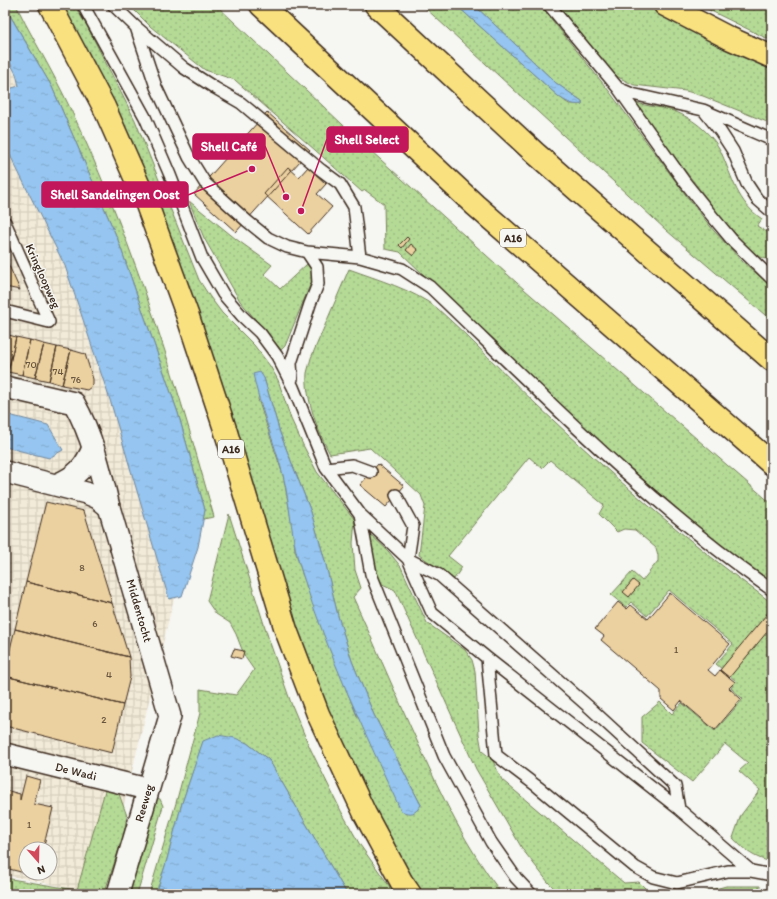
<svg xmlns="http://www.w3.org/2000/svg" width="777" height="899" viewBox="0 0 777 899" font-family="Itim,sans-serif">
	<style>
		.industrial { fill: url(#industrial-grid); fill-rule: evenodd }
		.green { fill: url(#green-dots); stroke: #78825a; fill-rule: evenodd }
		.water { fill: url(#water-ripples); stroke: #71879c }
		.building { fill: #ecd1a0; stroke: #3b2a1e }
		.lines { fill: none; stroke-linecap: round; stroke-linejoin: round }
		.lane-casing { stroke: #3b2a1e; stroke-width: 14 }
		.street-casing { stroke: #3b2a1e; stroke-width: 24 }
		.highway-casing { stroke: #3b2a1e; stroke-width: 25 }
		.lane { stroke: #f6f6f2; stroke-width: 11 }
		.street { stroke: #f6f6f2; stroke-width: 21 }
		.highway { stroke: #fae180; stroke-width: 22 }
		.labels { text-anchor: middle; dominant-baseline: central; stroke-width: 3; stroke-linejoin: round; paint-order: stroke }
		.number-label { font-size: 10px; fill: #67543e }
		.shield { fill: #f6f6f2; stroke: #73675e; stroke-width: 1 }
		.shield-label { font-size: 11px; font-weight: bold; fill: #3b2a1e }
		.street-label { font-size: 12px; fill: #3b2a1e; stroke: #f6f6f2 }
		.leader { fill: none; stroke: #c2185b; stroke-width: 1.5 }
		.callout-dot { fill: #c2185b; stroke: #f6f6f2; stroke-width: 1.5 }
		.callout { fill: #c2185b; stroke: #c2185b; stroke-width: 1.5 }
		.callout-label { font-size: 13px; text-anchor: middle; font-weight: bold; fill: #fff }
	</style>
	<defs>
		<pattern id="industrial-grid" width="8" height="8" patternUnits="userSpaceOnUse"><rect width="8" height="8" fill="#f3ebd9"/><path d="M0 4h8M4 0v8" fill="none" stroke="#d1caba"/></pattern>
		<pattern id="green-dots" width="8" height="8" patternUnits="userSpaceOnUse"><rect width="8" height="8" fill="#b4da96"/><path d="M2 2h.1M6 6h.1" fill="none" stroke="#9cbb81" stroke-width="1.8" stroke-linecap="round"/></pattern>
		<pattern id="water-ripples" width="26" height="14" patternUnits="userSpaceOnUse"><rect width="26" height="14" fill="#95c5f0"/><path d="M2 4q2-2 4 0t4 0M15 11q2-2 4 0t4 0" fill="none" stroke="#81a9cd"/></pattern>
	</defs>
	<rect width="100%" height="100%" fill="#f6f6f2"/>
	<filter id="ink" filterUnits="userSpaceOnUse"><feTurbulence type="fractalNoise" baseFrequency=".025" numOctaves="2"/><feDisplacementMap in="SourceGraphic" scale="8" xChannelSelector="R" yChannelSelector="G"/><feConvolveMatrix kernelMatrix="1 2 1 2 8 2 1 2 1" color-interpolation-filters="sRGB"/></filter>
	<g filter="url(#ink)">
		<path class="industrial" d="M5 55 48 137 194 526 172 606 118 829 80 890 5 875ZM26 849H50V873H26Z"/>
		<path class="green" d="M5 5H16C28 30 43 55 56 80 77 120 95 162 112 204 153 306 185 411 214 517L203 519 205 510 178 413 118 240 52 87 11 17Z
			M59 5H74L87 26 135 120 199 280 210 297 222 313 254 345 270 366 278 380 291 419 303 445 317 472 355 520 353 543 355 570 361 588 353 597C375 645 395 693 417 741 441 795 466 847 502 894H423L381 827 321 703 230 426ZM264 378 280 433 311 512 325 561 338 616 352 661 374 715 421 805 357 716 329 647 302 573 295 550 292 523 283 475 258 399Z
			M129 5H216L360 141 517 283 772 504V584L702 531 576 421 400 252 385 249 384 204 365 190 362 192 315 150 235 80 205 70 151 27Z
			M422 5H456L558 96 569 104H582V101L573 95 556 83 474 5H540L609 91 688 198 714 231 742 261 772 287V321L666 230Z
			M557 5H651L678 20 772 66V124L703 96 686 91 634 85 618 77 607 66Z
			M699 5H772V41Z
			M636 103C647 106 659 107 670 110 689 115 713 134 721 152 733 179 737 202 762 219L757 226 772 235V261L755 255 728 226 659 137Z
			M189 201 236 239 272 265 264 274 280 289 307 264 315 273 285 346 281 350 240 301 204 238Z
			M349 269C379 280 411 289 437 308 472 339 504 374 538 406 612 476 689 543 772 603V862C754 858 745 851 733 838L741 815 760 790 739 771 748 763 725 744 692 782 642 743V717L660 702 672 714 682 703 715 731 743 699 731 688 736 681 716 664 733 644 669 590 647 616 631 602 626 607 611 595 632 572 642 581 658 561V555L656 548 635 530 624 529 617 532 599 514 604 505 550 460 542 468 529 457 448 556 462 567 454 579 419 555 425 506 421 495 370 448 330 454C318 432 305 398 307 373 308 368 310 363 311 358Z
			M229 514 269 640 291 703 310 748 341 811 360 845 395 894H347L269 760 247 743 203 742 182 803 166 863 156 894H149L176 803 200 713V689L236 695 254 670 245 657 236 634 230 623 216 614 207 601Z
			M365 529 389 552 401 567 427 623 465 650 472 660 475 671 479 734 482 751 492 759 502 780 624 883 639 882 651 894H560L548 882 523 850 476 769 395 590 378 582Z
			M106 787 119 794 127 816 124 834 104 894H5V878L77 890Z
			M156 798 160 799 163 806 137 894H128Z
			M726 886H760V894H697Z"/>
		<path class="water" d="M456 5H474L556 83 573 95 582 101V104C572 106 565 101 558 96Z
			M5 7 52 87 118 240 178 413 205 510 198 547 182 596 169 599 110 400 65 266 5 145V90L19 86 16 74 5 53Z
			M260 372 264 378 280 433 311 512 325 561 338 616 352 661 374 715 421 805C415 814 411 815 401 811 365 733 328 655 302 573 291 541 291 508 283 475 274 441 260 408 253 374Z
			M5 414 48 425 63 450 49 458 5 447Z
			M218 735 235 738 247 743 269 760 347 894H156L166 863 182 803 203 741Z"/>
		<path class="building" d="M267 112 310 150 236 232 194 194Z
			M288 167 299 177 308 167 326 184 317 194 332 207 308 234 264 194Z
			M407 237 409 239 402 248 399 245Z
			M411 244 418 250 413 256 406 250Z
			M5 257 20 290 5 287Z
			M5 334 16 337 8 372 5 371Z
			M16 337 30 340 22 375 8 372Z
			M30 340 44 344 35 378 22 375Z
			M44 344 57 347 49 381 35 378Z
			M57 347 71 350 62 385 49 381Z
			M71 350 85 354 93 379V384L91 387 87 390 62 385Z
			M378 464 404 486 386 507 360 485Z
			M46 502 84 511 112 603 26 582Z
			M633 580 639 585 629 597 623 592Z
			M26 582 112 603 129 657 15 629Z
			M670 593 730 644 708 670 715 676 720 670 735 682 729 688 741 699 715 730 681 701 674 710 661 699V691L601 640 604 636 595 629 618 602 627 609 631 605 648 619Z
			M772 608V626L729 678 720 670Z
			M15 629 129 657 130 677 123 705 5 676V669Z
			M234 649 244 651 242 659 231 656Z
			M5 676 123 705 112 753 5 726Z
			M26 776 40 780 34 804 53 808 43 849H26V873H37V876L5 868V790L20 794V800Z"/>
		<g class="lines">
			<defs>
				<path id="lane" d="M83 5 145 117 170 175 202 258 223 294 242 316 260 333 277 356 293 387 326 468 360 514 408 559 432 613 487 658 679 809 751 871 772 875
					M113 5 136 27 184 68 215 88 241 103 321 170 340 184 354 207 360 257
					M549 5 618 88 684 181 712 216 732 240 772 279
					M136 27 156 87 189 157 205 183 247 221 268 238 287 247 307 252 360 257 402 269 430 287C540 392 647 503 772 590
					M618 88 632 94 703 110 772 140
					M705 112 720 131 733 151 747 184 757 199 772 212
					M5 222 49 322 5 311
					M292 379 291 363 310 304 318 284 317 267 307 252
					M326 468 352 465 371 472
					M396 495 413 526 408 559 439 575 589 707 675 786 679 809
					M360 514 371 574 444 756 491 842 516 878 531 894
					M487 658 496 755 538 787 635 867 653 877 677 883 728 871H751"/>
				<g id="street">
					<path id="s1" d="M5 387 74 403C92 435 101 472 109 507L170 716 119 890V894"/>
					<path d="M5 472 86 493 98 498 109 507"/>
					<path d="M58 484C77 476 85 467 93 448"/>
					<path id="s2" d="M5 754 147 789"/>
				</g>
				<path id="highway" d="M50 5 104 107 146 202 188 317 225 429 286 630 318 714 365 814 401 881 410 894
					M261 5 475 205 772 464
					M376 5 535 153 772 360
					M665 5 729 38 772 57"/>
			</defs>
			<use href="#lane" class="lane-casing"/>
			<use href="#street" class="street-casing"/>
			<use href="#highway" class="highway-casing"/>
			<use href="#lane" class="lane"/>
			<use href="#street" class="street"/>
			<use href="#highway" class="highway"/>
		</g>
	</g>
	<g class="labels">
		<g class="number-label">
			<text x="31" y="364">70</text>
			<text x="58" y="371">74</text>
			<text x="76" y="379">76</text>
			<text x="82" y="567">8</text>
			<text x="95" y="623">6</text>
			<text x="676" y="649">1</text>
			<text x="109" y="674">4</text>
			<text x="104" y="719">2</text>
			<text x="29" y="824">1</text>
		</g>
		<g class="shield">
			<rect x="500" y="229" width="26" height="18" rx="3"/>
			<rect x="218" y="440" width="26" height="18" rx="3"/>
		</g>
		<g class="shield-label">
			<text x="513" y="238">A16</text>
			<text x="231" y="449">A16</text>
		</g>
		<g class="street-label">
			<text transform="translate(43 276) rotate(66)">Kringloopweg</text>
			<text stroke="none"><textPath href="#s1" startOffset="289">Middentocht</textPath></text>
			<text stroke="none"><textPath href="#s2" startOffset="73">De Wadi</textPath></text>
			<text transform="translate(144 803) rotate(-74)">Reeweg</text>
		</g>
	</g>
	<path class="leader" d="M301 211L327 139M286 197L265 146M252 169L188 195"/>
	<g class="callout-dot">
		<circle cx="301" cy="211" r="4"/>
		<circle cx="286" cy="197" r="4"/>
		<circle cx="252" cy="169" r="4"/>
	</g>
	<g class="callout">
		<rect x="327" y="127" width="81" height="25" rx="4"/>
		<rect x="193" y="134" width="72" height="25" rx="4"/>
		<rect x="42" y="182" width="146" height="25" rx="4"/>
	</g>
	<g class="callout-label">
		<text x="367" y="144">Shell Select</text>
		<text x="229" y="151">Shell Café</text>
		<text x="115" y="199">Shell Sandelingen Oost</text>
	</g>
	<rect width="777" height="899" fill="none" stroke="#f6f6f2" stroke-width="20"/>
	<rect x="10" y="10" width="757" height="879" fill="none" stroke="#3b2a1e" stroke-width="1.5" filter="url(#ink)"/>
	<g transform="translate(38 861) rotate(160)"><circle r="19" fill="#f6f6f2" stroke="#aba49d"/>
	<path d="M0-3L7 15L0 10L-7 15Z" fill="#d1495b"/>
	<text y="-6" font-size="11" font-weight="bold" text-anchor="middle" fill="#3b2a1e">N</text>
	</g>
</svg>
